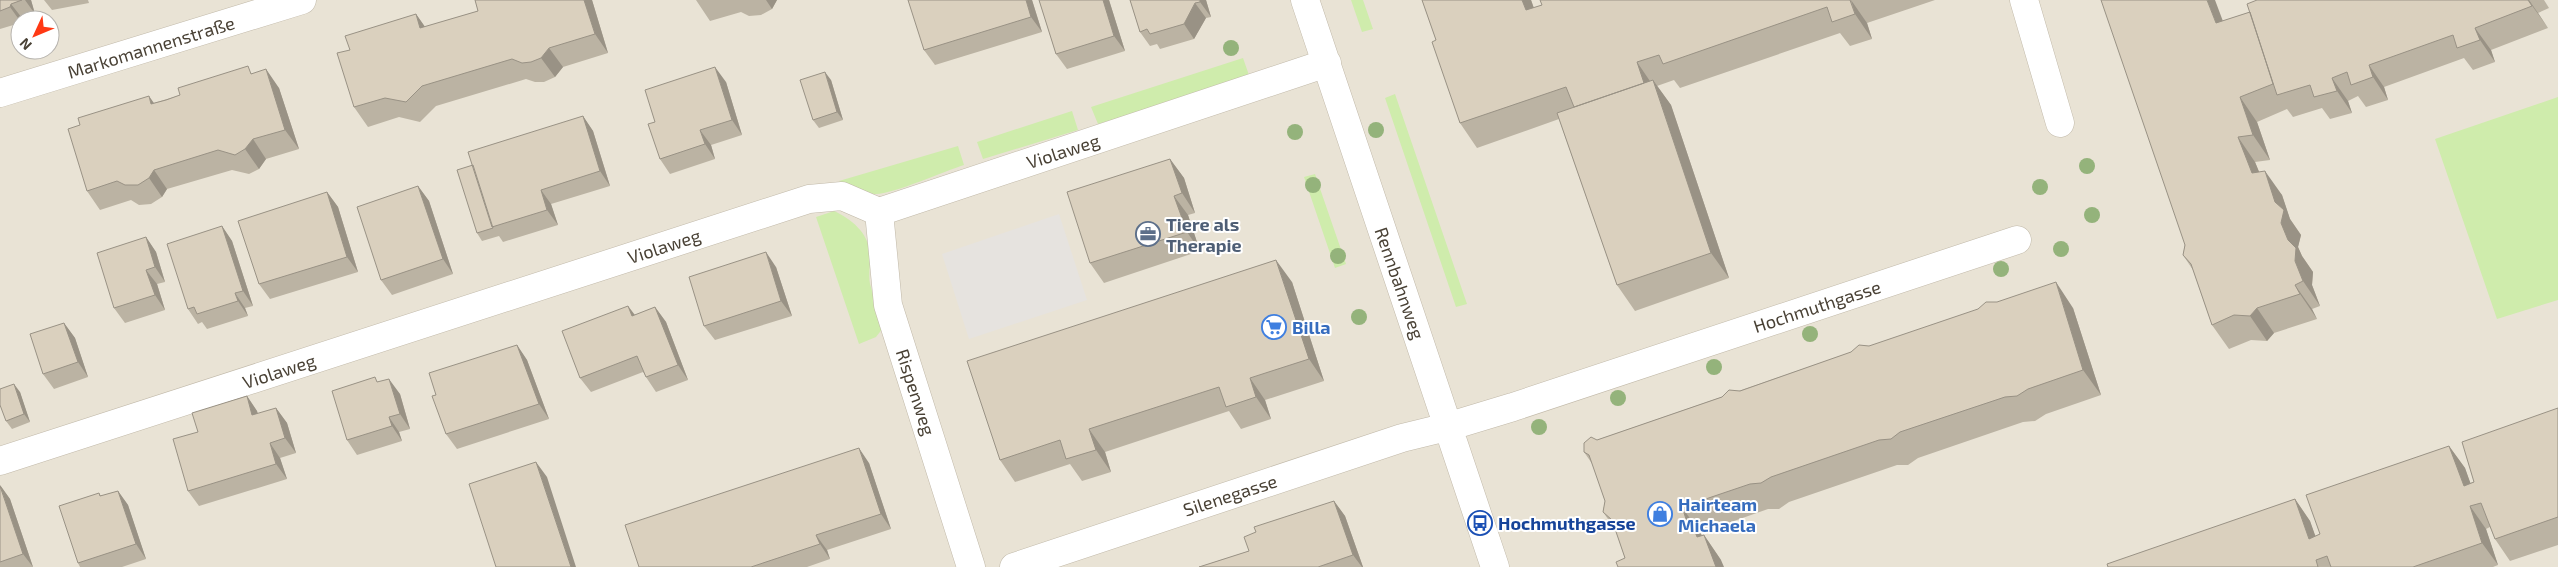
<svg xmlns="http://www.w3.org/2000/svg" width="2558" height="567" viewBox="0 0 2558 567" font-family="'Exo 2',sans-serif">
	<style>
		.residential { fill: #e9e3d5; fill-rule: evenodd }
		.green { fill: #cfecac }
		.parking { fill: #e6e3df }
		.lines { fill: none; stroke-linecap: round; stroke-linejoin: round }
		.minor-casing { stroke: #c1b9a9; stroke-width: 29 }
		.minor { stroke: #fff; stroke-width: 28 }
		.tree { fill: #94b37b }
		.wall { fill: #bbb3a3 }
		.shaded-wall { fill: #999285 }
		.building { fill: #dad0be; stroke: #999285 }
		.labels { text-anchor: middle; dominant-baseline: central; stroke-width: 4; stroke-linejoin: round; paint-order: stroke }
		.street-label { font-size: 18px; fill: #494135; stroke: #fff }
		.service-label { font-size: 18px; font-weight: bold; fill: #4e5e75; stroke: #fff; text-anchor: start }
		.shop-label { font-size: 18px; font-weight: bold; fill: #366cbe; stroke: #fff; text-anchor: start }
		.transit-label { font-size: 18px; font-weight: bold; fill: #164399; stroke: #fff; text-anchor: start }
	</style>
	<rect width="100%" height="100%" fill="#f5f1e7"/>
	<path class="residential" d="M0 0H2558V567H0ZM20 20H50V50H20Z"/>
	<path class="green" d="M1351 0H1363L1373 29 1362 32Z
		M1243 58 1250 78 1098 124 1091 107Z
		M1395 94 1467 304 1456 307 1385 98Z
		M2558 97V300L2497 319 2435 139Z
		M1072 111 1078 130 983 159 977 142Z
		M958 146 964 165C945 171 891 195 875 194 861 194 851 188 839 181Z
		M1315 174 1346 264 1335 268 1304 177Z
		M834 211C851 219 868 232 870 253 871 263 868 273 870 284 874 299 881 313 883 328L876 337 859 344 816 217Z"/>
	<path class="parking" d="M1059 214 1087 300 969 339 942 254Z"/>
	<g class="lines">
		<defs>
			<path id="minor" d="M1305 0 1495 567
				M2024 0 2060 123
				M0 93 302 0
				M879 212 888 305 971 567
				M0 461 809 199 842 196 879 212 1327 63
				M1014 567 1402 438 1447 427 1513 407 2017 240"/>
		</defs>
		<use href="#minor" class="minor-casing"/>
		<use href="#minor" class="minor"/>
	</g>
	<g class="tree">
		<circle cx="1231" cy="48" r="8"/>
		<circle cx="1376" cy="130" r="8"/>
		<circle cx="1295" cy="132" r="8"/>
		<circle cx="2087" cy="166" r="8"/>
		<circle cx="1313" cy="185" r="8"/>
		<circle cx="2040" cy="187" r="8"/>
		<circle cx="2092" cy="215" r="8"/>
		<circle cx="2061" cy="249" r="8"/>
		<circle cx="1338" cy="256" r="8"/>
		<circle cx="2001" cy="269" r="8"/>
		<circle cx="1359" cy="317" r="8"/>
		<circle cx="1810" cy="334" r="8"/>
		<circle cx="1714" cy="367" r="8"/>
		<circle cx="1618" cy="398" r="8"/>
		<circle cx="1539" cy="427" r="8"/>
	</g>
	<path class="wall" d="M0 0H31L35 14 22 18 21 20H20V23L0 29Z
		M44 0H88L89 3 52 10Z
		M475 0H592L608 53 563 67 555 77 544 82H535L526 79 436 106 420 122 399 117 368 127 354 107 350 50 416 14 425 27 478 11Z
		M696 0H779H777L772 9 761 15 749 16 741 12 710 21Z
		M910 0H1032L1042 32 935 65 924 50Z
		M1039 0H1109L1125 51 1067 69 1056 54Z
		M1130 0H1206L1211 17 1206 18 1194 39 1160 49 1157 44 1150 46 1140 32Z
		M1422 0H1531L1534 8 1542 5 1540 0H1935L1867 23 1872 39 1850 46 1840 33 1680 88 1674 80 1657 86 1671 105 1729 278 1635 311 1617 285 1559 119 1477 148 1460 123 1436 40Z
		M2257 0H2544L2549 8 2538 13 2548 28 2491 50 2495 62 2473 70 2464 58 2384 87 2388 100 2366 107 2358 96 2348 101 2352 113 2330 119 2322 108 2293 117 2287 109 2257 122 2270 160 2255 162 2259 172 2282 195 2290 219 2301 235 2298 247 2302 256 2313 272 2312 285 2320 306 2312 309 2317 319 2274 333 2267 341 2251 340 2229 349 2212 325 2193 270 2183 255 2223 21 2250 12Z
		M253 73 279 88 299 149 266 159 259 169 249 174 232 170 167 189 162 197 151 204 139 205 131 200 100 210 87 191 154 103Z
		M831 80 843 120 819 128 813 120Z
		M726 82 742 135 711 145 715 159 670 174 660 159 655 122Z
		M583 116 593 131 610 186 551 204 558 225 503 242 499 236 482 241 477 233 473 165Z
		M1170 159 1184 178 1195 213 1188 215 1200 251 1104 283 1090 263Z
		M418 186 429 201 453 274 392 295 381 280Z
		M327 192 338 207 358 272 270 299 259 284Z
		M222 226 232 241 253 306 245 308 248 316 207 329 202 322 198 324 188 309Z
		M146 237 156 252 165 282 157 284 165 310 125 323 114 308Z
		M776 267 792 316 715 340 704 326Z
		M1292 282 1324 381 1265 400 1271 419 1241 429 1229 411 1105 452 1111 472 1082 481 1070 464 1015 482 1000 460Z
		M628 306 635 315 655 307 666 322 688 380 656 392 646 377 643 372 591 392 580 378Z
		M2073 308 2101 395 2046 414 2035 421 2023 422 1918 458 1908 465H1897L1789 502 1779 509H1768L1700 533 1702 535H1704L1721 560 1625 558 1615 529 1603 512 1605 501 1593 465 1584 452 1597 440 1869 346Z
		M64 323 75 338 88 377 54 389 43 374Z
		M517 345 527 360 549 419 457 449 446 434 436 395Z
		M379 382 400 394 410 429 399 432 402 441 357 455 347 440Z
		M20 392 30 422 12 429 6 421Z
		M247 396 257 411 258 414 276 408 287 423 296 453 280 458 287 479 199 506 188 491 198 432Z
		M2558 408V545L2510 561 2495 539 2490 527 2486 529 2498 565 2493 567H2108L2295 499 2310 521 2315 536 2320 534 2449 446 2465 468 2470 483 2474 482Z
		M869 463 891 529 827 550 830 559 807 567H639Z
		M0 485 10 499 33 567H0Z
		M118 491 128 505 146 559 122 567H80L78 563 99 493 101 496Z
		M1334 501 1345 516 1363 567H1199L1249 551Z"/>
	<path class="shaded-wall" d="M25 0H31L35 14Z
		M584 0H592L608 53 595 34Z
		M766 0H777L772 9Z
		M1026 0H1032L1042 32 1031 17Z
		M1103 0H1109L1125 51 1114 36Z
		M1200 0H1206L1211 17 1200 2Z
		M1522 0H1531L1543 35 1526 10Z
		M1851 0 1867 23 1872 39 1855 14Z
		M2207 0H2215L2233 48 2216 23Z
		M2528 0H2529L2538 13 2548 28Z
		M1195 3 1206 18 1194 39 1184 24Z
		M11 4 22 18 20 21 10 7Z
		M416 14 430 34 420 28Z
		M2475 28 2491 50 2495 62 2480 40Z
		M549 48 563 67 555 77 541 58Z
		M1637 62 1654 87 1644 83Z
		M2369 65 2384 87 2388 100 2373 77Z
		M715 67 726 82 742 135 732 120Z
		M266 69 279 88 299 149 285 130Z
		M825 72 831 80 843 120 837 112Z
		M2332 78 2348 101 2352 113 2337 91Z
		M1653 80 1671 105 1729 278 1711 253Z
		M149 96 163 116 151 104Z
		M2240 97 2257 122 2270 160 2253 135Z
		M583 116 593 131 610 186 600 171Z
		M700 130 711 145 715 159 705 144Z
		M2238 137 2255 162 2270 198 2252 173Z
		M253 139 266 159 259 169 245 149Z
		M1170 159 1184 178 1195 213 1182 193Z
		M154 170 167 189 162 197 149 178Z
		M2265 171 2282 195 2290 219 2301 235 2298 247 2302 256 2313 272 2312 285 2320 306 2303 281 2295 261 2288 240 2281 223Z
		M418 186 429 201 453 274 443 259Z
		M541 190 551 204 558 225 547 210Z
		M327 192 338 207 358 272 347 257Z
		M1174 196 1188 215 1200 251 1187 232Z
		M222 226 232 241 253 306 243 291Z
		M146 237 156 252 165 282 155 267Z
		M766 252 776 267 792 316 781 301Z
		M1276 260 1292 282 1324 381 1309 359Z
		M146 270 157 284 165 310 155 295Z
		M2056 282 2073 308 2101 395 2083 370Z
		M2295 285 2312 309 2317 319 2300 294Z
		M235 293 245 308 248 316 238 301Z
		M628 306 639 321 632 316Z
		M655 307 666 322 688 380 678 365Z
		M2257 308 2274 333 2267 341 2250 316Z
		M64 323 75 338 88 377 78 362Z
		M517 345 527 360 549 419 539 404Z
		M1250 378 1265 400 1271 419 1256 397Z
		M389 379 400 394 410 429 400 414Z
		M14 384 20 392 30 422 24 414Z
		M247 396 257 411 262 430 252 415Z
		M276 408 287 423 296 453 285 438Z
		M389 417 399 432 402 441 392 426Z
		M1089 429 1105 452 1111 472 1096 450Z
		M270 443 280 458 287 479 276 464Z
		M2449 446 2465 468 2478 504 2464 486Z
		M859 448 869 463 891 529 881 514Z
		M536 462 547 477 576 567H571Z
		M0 485 10 499 33 567 23 554Z
		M118 491 128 505 146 559 136 544Z
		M2295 499 2310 521 2323 557 2309 539Z
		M1334 501 1345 516 1363 567H1362L1353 555Z
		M2470 506 2486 529 2498 565 2482 543Z
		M1682 507 1707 543 1704 535 1721 560 1724 567H1716L1687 522Z
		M816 535 827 550 830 559 820 544Z"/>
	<path class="building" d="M0 0H22L11 4 10 7 0 11Z
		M475 0H584L595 34 549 48 541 58 531 62 522 63 512 59 422 86 406 102 385 98 354 107 337 53 350 50 345 36 416 14 420 28 478 11Z
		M908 0H1026L1031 17 924 50Z
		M1039 0H1103L1114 36 1056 54Z
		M1130 0H1200V2L1195 3 1184 24 1150 34 1147 29 1140 32Z
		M1422 0H1522L1526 10 1542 5 1540 0H1850L1855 14 1832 22 1827 7 1663 64 1659 55 1637 62 1644 83 1574 107 1566 87 1460 123 1432 42 1436 40Z
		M2101 0H2207L2216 23 2250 12 2273 84 2240 97 2253 135 2238 137 2252 173 2265 171 2275 202 2284 210 2281 223 2288 240 2296 248 2295 261 2303 281 2295 285 2300 294 2257 308 2250 316 2234 315 2212 325 2191 264 2183 255 2185 245Z
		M2257 0H2528L2532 6 2475 28 2480 40 2457 48 2453 35 2369 65 2373 77 2351 85 2347 72 2332 78 2337 91 2314 97 2310 85 2277 95 2247 4Z
		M248 66 251 74 266 69 285 130 253 139 245 149 235 155 218 150 154 170 149 178 138 185H125L117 181 87 191 68 129 80 125 78 118 149 96 151 104 166 100 180 95 178 88Z
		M715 67 732 120 700 130 705 144 660 159 648 124 655 122 645 90Z
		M825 72 837 112 813 120 800 80Z
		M1653 80 1711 253 1617 285 1557 113Z
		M583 116 600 171 541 190 547 210 492 227 468 152Z
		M1170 159 1182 193 1174 196 1187 232 1090 263 1067 192Z
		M473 165 493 228 477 233 457 170Z
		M418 186 443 259 381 280 357 207Z
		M327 192 347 257 259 284 238 221Z
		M222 226 243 291 235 293 238 301 197 314 194 307 188 309 167 244Z
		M146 237 155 267 146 270 155 295 114 308 97 253Z
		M766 252 781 301 704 326 689 277Z
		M1276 260 1309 359 1250 378 1256 397 1226 407 1219 387 1089 429 1096 450 1066 459 1060 440 1000 460 967 361Z
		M2056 282 2083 370 2028 389 2017 396 2005 397 1900 432 1891 439 1879 440 1771 477 1761 483 1750 484 1682 507 1687 522 1691 521 1697 537 1704 535 1716 567H1618L1616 562 1625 558 1612 520 1603 512 1605 501 1589 455 1584 452V443L1591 437 1597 440 1722 397 1729 390 1740 391 1851 352 1859 345 1869 346 1978 309 1986 302H1997Z
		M628 306 632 316 655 307 678 365 646 377 637 356 580 378 562 331Z
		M64 323 78 362 43 374 30 334Z
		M517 345 539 404 446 434 432 396 436 395 429 373Z
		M375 377 377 382 389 379 400 414 389 417 392 426 347 440 332 391Z
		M14 384 24 414 6 421 0 405V389Z
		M247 396 252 415 276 408 285 438 270 443 276 464 188 491 173 439 198 432 192 413Z
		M2558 408V517L2495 539 2481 503 2470 506 2482 543 2413 567H2331L2327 556 2316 560 2318 567H2108L2107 564 2295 499 2309 539 2320 534 2306 495 2449 446 2464 486 2474 482 2462 442Z
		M859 448 881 514 816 535 820 544 751 567H639L625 525Z
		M536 462 571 567H496L469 484Z
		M0 486 23 554 0 562Z
		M118 491 136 544 78 563 59 506 99 493 100 496Z
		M1334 501 1353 555 1318 567H1199L1249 551 1244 537 1256 532 1254 527Z"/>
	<defs>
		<symbol id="office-ring" viewBox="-11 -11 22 22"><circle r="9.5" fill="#fff" stroke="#5c6f8a" stroke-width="1.5"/><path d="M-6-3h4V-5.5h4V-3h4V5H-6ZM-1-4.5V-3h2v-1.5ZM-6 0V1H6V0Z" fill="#5c6f8a"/></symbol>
		<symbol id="supermarket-ring" viewBox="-11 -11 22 22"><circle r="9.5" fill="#fff" stroke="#3f7fe0" stroke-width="1.5"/><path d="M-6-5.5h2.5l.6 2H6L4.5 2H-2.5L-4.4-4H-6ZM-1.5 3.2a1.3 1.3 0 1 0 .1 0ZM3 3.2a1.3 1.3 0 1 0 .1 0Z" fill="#3f7fe0"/></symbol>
		<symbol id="shop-ring" viewBox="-11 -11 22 22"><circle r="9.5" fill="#fff" stroke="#3f7fe0" stroke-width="1.5"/><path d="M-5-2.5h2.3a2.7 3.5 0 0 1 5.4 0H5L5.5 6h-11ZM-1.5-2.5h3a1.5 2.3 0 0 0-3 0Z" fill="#3f7fe0"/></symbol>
		<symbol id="bus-ring" viewBox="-11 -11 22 22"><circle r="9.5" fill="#fff" stroke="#1a4fb4" stroke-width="1.5"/><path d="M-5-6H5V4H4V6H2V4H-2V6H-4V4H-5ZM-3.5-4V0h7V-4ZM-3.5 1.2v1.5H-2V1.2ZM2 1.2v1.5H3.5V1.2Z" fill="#1a4fb4"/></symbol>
	</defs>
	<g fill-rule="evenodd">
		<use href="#office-ring" x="1134" y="220" width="28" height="28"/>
		<use href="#supermarket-ring" x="1260" y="313" width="28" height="28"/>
		<use href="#shop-ring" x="1646" y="500" width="28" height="28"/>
		<use href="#bus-ring" x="1466" y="509" width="28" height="28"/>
	</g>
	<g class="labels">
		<g class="street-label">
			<text transform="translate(151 47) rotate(-17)">Markomannenstraße</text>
			<text transform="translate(1063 151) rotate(-18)">Violaweg</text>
			<text transform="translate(664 246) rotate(-18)">Violaweg</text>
			<text transform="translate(1400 283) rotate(71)">Rennbahnweg</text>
			<text transform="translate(1817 306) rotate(-18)">Hochmuthgasse</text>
			<text transform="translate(279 371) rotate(-18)">Violaweg</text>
			<text transform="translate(916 392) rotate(72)">Rispenweg</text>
			<text transform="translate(1230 495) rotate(-18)">Silenegasse</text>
		</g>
		<g class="service-label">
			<text x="1166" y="224">Tiere als<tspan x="1166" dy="21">Therapie</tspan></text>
		</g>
		<g class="shop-label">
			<text x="1292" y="327">Billa</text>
			<text x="1678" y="504">Hairteam<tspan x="1678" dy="21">Michaela</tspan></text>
		</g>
		<g class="transit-label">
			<text x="1498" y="523">Hochmuthgasse</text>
		</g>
	</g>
	<g transform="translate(35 35) rotate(226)"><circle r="24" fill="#ffffff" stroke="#b6b3ae"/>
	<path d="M0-4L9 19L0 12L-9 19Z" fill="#ff3914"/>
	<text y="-8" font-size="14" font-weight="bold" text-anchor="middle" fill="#494135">N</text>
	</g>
</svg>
